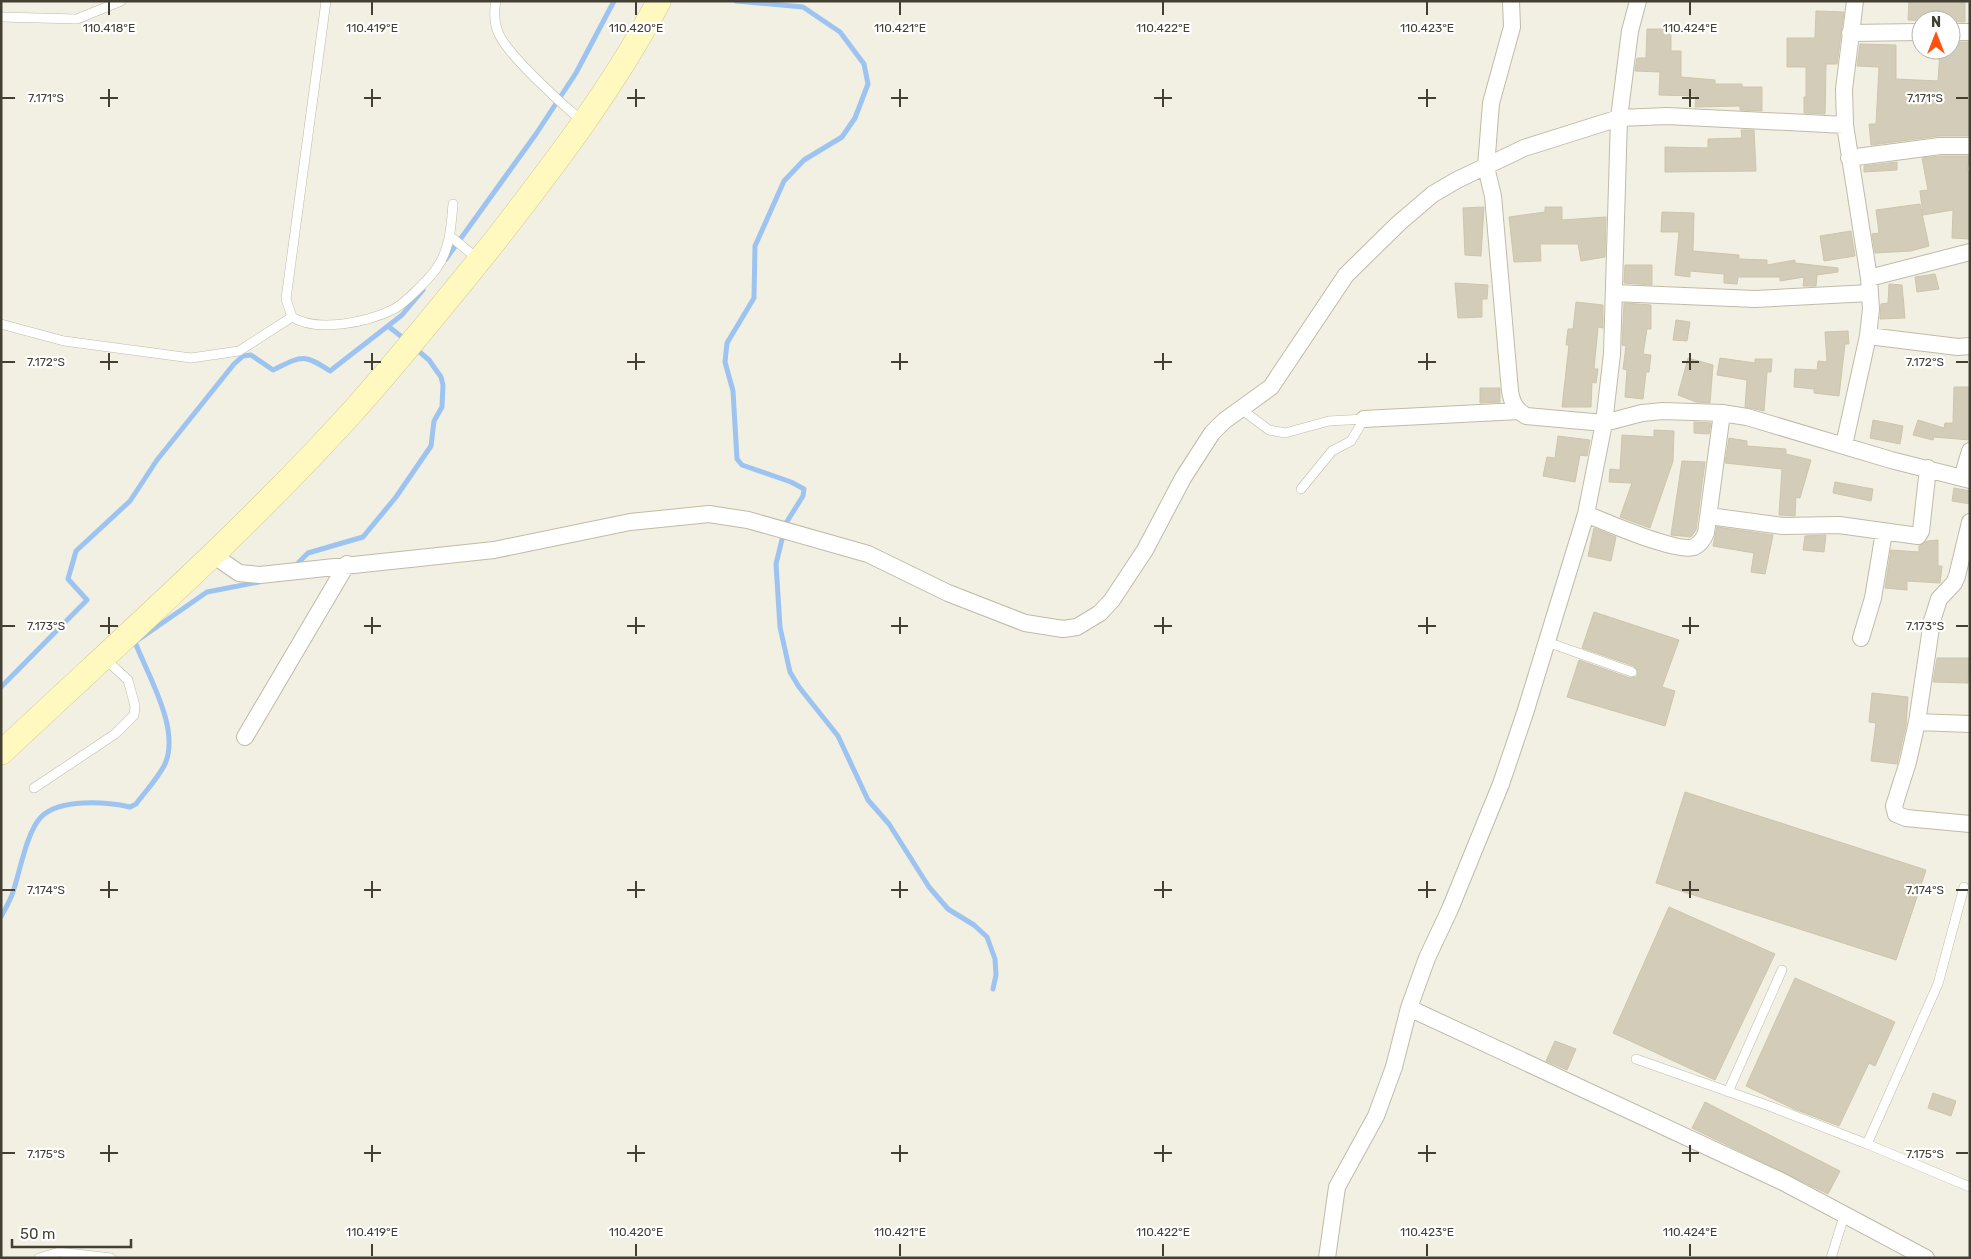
<svg xmlns="http://www.w3.org/2000/svg" width="1971" height="1259" viewBox="0 0 1971 1259" font-family="Rubik,sans-serif">
	<style>
		.lines { fill: none; stroke-linecap: round; stroke-linejoin: round }
		.stream { stroke: #9dc3f1; stroke-width: 5 }
		.building { fill: #d3ccb8; stroke: #cec5ab }
		.lane-casing { stroke: #c0bba8; stroke-width: 10 }
		.street-casing { stroke: #c0bba8; stroke-width: 18 }
		.secondary-casing { stroke: #d3cb91; stroke-width: 25 }
		.lane { stroke: #fff; stroke-width: 9 }
		.street { stroke: #fff; stroke-width: 16 }
		.secondary { stroke: #fff8bf; stroke-width: 24 }
		.ticks { fill: none; stroke: #433f33; stroke-width: 2 }
		.ticks-label { font-size: 12px; text-anchor: middle; fill: #433f33; stroke: #fff; stroke-width: 4.5; stroke-linejoin: round; paint-order: stroke }
	</style>
	<rect width="100%" height="100%" fill="#f2efe3"/>
	<g class="lines">
		<path class="stream" d="M736 1 803 7 840 32 864 64 868 84 855 118 842 137 804 160 784 181 755 246 754 298 727 343 725 362 733 391 737 459 742 465 791 482 804 489 803 496 786 523 776 564 780 627 790 672 799 687 838 736 868 800 889 824 929 887 948 909 974 925 987 937 995 959 996 975 993 989
			M446 259 536 134 576 73 614 1
			M388 326 407 341
			M294 567 308 553 363 537 396 497 431 446 434 421 442 407 443 385 441 377 429 360 415 348
			M1 687 87 600 68 579 76 551 130 501 157 460 234 364 243 356 251 355 273 370C302 356 303 353 330 371L402 315 423 290
			M1 917C5 909 10 901 13 892 20 872 26 833 41 817 60 798 106 802 130 807L136 804C145 792 157 779 164 766 182 731 148 676 135 642L207 592 259 582"/>
	</g>
	<path class="building" d="M1909 1H1965V22L1908 20Z
		M1816 11 1844 12 1837 64H1826L1825 114 1804 113V97H1806V67H1787V38H1815Z
		M1647 29H1671V51H1681V77L1715 80V84H1742V87H1762V111L1740 110V106L1695 107 1696 96 1659 95 1660 72 1635 71 1637 58H1646Z
		M1951 42H1970V136H1939L1871 145 1869 124H1876L1879 67 1857 66 1860 44 1896 45V79L1938 81 1940 50H1951Z
		M1741 130H1754L1756 171 1665 172V147L1708 148V139L1742 138Z
		M1941 156H1970L1967 171H1970V239L1952 238 1953 210 1923 215 1920 191 1928 190 1922 158Z
		M1897 162V170L1864 172V166Z
		M1920 204 1929 246 1911 251 1875 253 1872 234 1879 233 1876 210Z
		M1484 207 1481 256 1465 255 1463 208Z
		M1545 207H1562V220L1606 217 1605 257 1581 261 1578 244H1540L1541 261 1514 262 1509 217 1545 212Z
		M1662 212 1694 213 1693 251 1739 255V259L1767 260V265L1795 260V263L1838 268V272L1817 275 1816 286H1803L1804 277 1780 281V277H1738L1737 284 1724 283V274L1690 271V277L1675 275 1679 232H1661Z
		M1851 231 1855 256 1824 261 1820 236Z
		M1625 265H1652V285L1624 283Z
		M1935 274 1939 289 1917 292 1915 277Z
		M1455 283 1488 285 1487 299H1482V317L1458 318Z
		M1889 284 1902 285 1905 318 1880 319 1881 304 1888 303Z
		M1576 302 1603 305V328L1598 327 1594 369H1598L1596 383 1592 382 1591 407H1562L1569 345H1566L1568 329H1573Z
		M1624 303 1651 305V329H1647L1643 354 1651 355 1649 372H1646L1643 399 1625 397 1627 370 1623 369 1626 346 1622 345Z
		M1676 320 1690 322 1687 341 1673 340Z
		M1848 331 1849 344H1845L1839 396 1814 393V389L1794 387 1795 369 1817 370 1818 361 1827 362 1825 332Z
		M1688 358 1713 365 1710 403 1696 402 1678 395Z
		M1720 358 1755 363V359H1772L1771 372H1767L1764 411 1745 407 1747 380 1717 375Z
		M1954 387H1970V440L1934 437 1933 440 1913 435 1918 420 1944 428 1945 423H1953Z
		M1480 388H1500V402L1480 403Z
		M1873 420 1903 426 1900 444 1870 438Z
		M1694 422 1711 423 1709 434 1694 433Z
		M1654 430 1674 431 1673 461 1650 528 1620 517 1632 483 1609 482 1610 469 1620 470 1622 435 1654 437Z
		M1558 436 1590 440 1587 456 1580 455 1575 482 1543 476 1547 457 1555 458Z
		M1729 438 1747 441V446L1786 449V454L1811 460 1800 498 1796 497 1795 516 1779 515 1782 469 1725 463Z
		M1682 461 1705 462 1696 530 1691 537 1671 535Z
		M1835 482 1873 489 1871 501 1833 493Z
		M1954 488 1970 491V504L1952 501Z
		M1717 527 1773 535 1765 574 1751 572 1754 553 1713 546Z
		M1594 528 1616 537 1611 561 1588 556Z
		M1826 535 1824 552 1803 550 1805 536Z
		M1938 540V566H1942L1940 583 1907 581V590L1885 588 1891 550 1919 552V546L1927 541Z
		M1594 612 1679 640 1662 687 1675 691 1665 726 1567 697 1579 660 1630 678 1636 677 1638 674 1634 666 1582 648Z
		M1937 658H1969L1968 683 1933 682Z
		M1872 693 1908 697 1906 726 1897 764 1871 761 1876 723 1869 722Z
		M1685 792 1926 870 1896 960 1656 883Z
		M1669 907 1775 954 1715 1080 1613 1033Z
		M1795 978 1895 1022 1875 1066 1869 1063 1839 1126 1794 1109 1746 1086Z
		M1555 1041 1576 1049 1567 1070 1546 1061Z
		M1933 1093 1956 1101 1951 1116 1928 1108Z
		M1705 1102 1840 1171 1828 1194 1692 1128Z"/>
	<g class="lines">
		<defs>
			<path id="lane" d="M326 1 286 299 292 317C318 333 368 322 394 309 404 304 429 279 436 269 450 250 451 227 453 204
				M496 1C494 10 494 23 498 32 506 54 563 105 583 122
				M1 17 77 19 121 1
				M450 236 479 260
				M1 324 64 341 191 358 239 351 292 317
				M1241 409 1269 430 1285 433 1329 421 1364 419
				M1301 489 1332 451 1351 441 1364 419
				M1547 642 1632 672
				M34 788 115 734 134 715 135 706 128 680 105 659
				M1964 887 1938 984 1867 1144 1970 1187
				M1636 1059 1772 1107 1867 1144
				M1728 1092 1782 970
				M39 1258 59 1252 111 1258
				M1831 1258 1845 1213"/>
			<path id="street" d="M1511 1 1512 27 1491 103 1486 167 1493 196 1510 391C1512 403 1515 409 1526 416L1604 423 1642 413 1663 411 1722 413 1747 417 1891 460 1970 480
				M1951 32H1970
				M1850 33 1921 32
				M1849 158 1940 146H1970
				M1869 278 1970 252
				M1614 293 1755 299 1870 293
				M1868 336 1958 347 1970 346
				M1364 419 1519 411
				M1844 445 1868 336 1871 309 1869 278 1845 125 1844 89 1855 1
				M1962 478 1970 451
				M1586 514C1606 522 1676 553 1694 547 1700 544 1704 538 1706 533L1722 413
				M1709 516 1783 526 1839 525 1918 536 1921 531 1928 468
				M1970 522 1957 576 1954 583 1939 599 1932 621 1917 722 1908 762 1894 806 1896 814 1906 818 1970 824
				M213 555 239 573 260 575 494 550 630 522 709 514 748 520 868 554 948 593 1025 623 1063 629 1077 627 1100 613 1112 600 1145 550 1183 478 1212 433 1224 421 1271 387 1346 275 1399 223 1433 194 1457 180 1524 148 1619 118 1667 116 1845 125
				M1861 638 1873 598 1884 532
				M1917 722 1970 724
				M245 737 347 564
				M1409 1008 1783 1182 1926 1258
				M1327 1258 1337 1187 1376 1116 1394 1067 1409 1008 1427 958 1450 909 1501 784 1525 713 1586 514 1604 423 1612 354 1619 118 1630 31 1638 1"/>
			<path id="secondary" d="M1 753C121 640 245 531 355 409 403 355 449 298 494 242 554 165 613 88 659 1"/>
		</defs>
		<use href="#lane" class="lane-casing"/>
		<use href="#street" class="street-casing"/>
		<use href="#secondary" class="secondary-casing"/>
		<use href="#lane" class="lane"/>
		<use href="#street" class="street"/>
		<use href="#secondary" class="secondary"/>
	</g>
	<path class="ticks" d="M109 2V15M372 2V15M636 2V15M900 2V15M1163 2V15M1427 2V15M1690 2V15M109 89V107M372 89V107M636 89V107M900 89V107M1163 89V107M1427 89V107M1690 89V107M2 98H15M100 98H118M364 98H381M627 98H645M891 98H908M1154 98H1172M1418 98H1436M1682 98H1699M1956 98H1968M109 353V370M372 353V370M636 353V370M900 353V370M1163 353V370M1427 353V370M1690 353V370M2 362H15M100 362H118M364 362H381M627 362H645M891 362H908M1154 362H1172M1418 362H1436M1682 362H1699M1956 362H1968M109 617V634M372 617V634M636 617V634M900 617V634M1163 617V634M1427 617V634M1690 617V634M2 626H15M100 626H118M364 626H381M627 626H645M891 626H908M1154 626H1172M1418 626H1436M1682 626H1699M1956 626H1968M109 881V898M372 881V898M636 881V898M900 881V898M1163 881V898M1427 881V898M1690 881V898M2 890H15M100 890H118M364 890H381M627 890H645M891 890H908M1154 890H1172M1418 890H1436M1682 890H1699M1956 890H1968M109 1145V1162M372 1145V1162M636 1145V1162M900 1145V1162M1163 1145V1162M1427 1145V1162M1690 1145V1162M2 1153H15M100 1153H118M364 1153H381M627 1153H645M891 1153H908M1154 1153H1172M1418 1153H1436M1682 1153H1699M1956 1153H1968M372 1244V1256M636 1244V1256M900 1244V1256M1163 1244V1256M1427 1244V1256M1690 1244V1256"/>
	<g class="ticks-label">
		<text x="109" y="32">110.418°E</text>
		<text x="372" y="32">110.419°E</text>
		<text x="636" y="32">110.420°E</text>
		<text x="900" y="32">110.421°E</text>
		<text x="1163" y="32">110.422°E</text>
		<text x="1427" y="32">110.423°E</text>
		<text x="1690" y="32">110.424°E</text>
		<text x="46" y="102">7.171°S</text>
		<text x="1925" y="102">7.171°S</text>
		<text x="46" y="366">7.172°S</text>
		<text x="1925" y="366">7.172°S</text>
		<text x="46" y="630">7.173°S</text>
		<text x="1925" y="630">7.173°S</text>
		<text x="46" y="894">7.174°S</text>
		<text x="1925" y="894">7.174°S</text>
		<text x="46" y="1158">7.175°S</text>
		<text x="1925" y="1158">7.175°S</text>
		<text x="372" y="1236">110.419°E</text>
		<text x="636" y="1236">110.420°E</text>
		<text x="900" y="1236">110.421°E</text>
		<text x="1163" y="1236">110.422°E</text>
		<text x="1427" y="1236">110.423°E</text>
		<text x="1690" y="1236">110.424°E</text>
	</g>
	<rect width="1971" height="1259" fill="none" stroke="#433f33" stroke-width="5"/>
	<g transform="translate(1936 35)"><circle r="24" fill="#ffffff" stroke="#b4b2ad"/>
	<path d="M0-4L9 19L0 12L-9 19Z" fill="#fd530e"/>
	<text y="-8" font-size="14" font-weight="bold" text-anchor="middle" fill="#433f33">N</text>
	</g>
	<path d="M12 1239v8h119v-8" fill="none" stroke="#433f33" stroke-width="2.5"/>
	<text x="20" y="1239" font-size="15" fill="#433f33" stroke="#ffffff" stroke-width="4" paint-order="stroke">50 m</text>
</svg>
